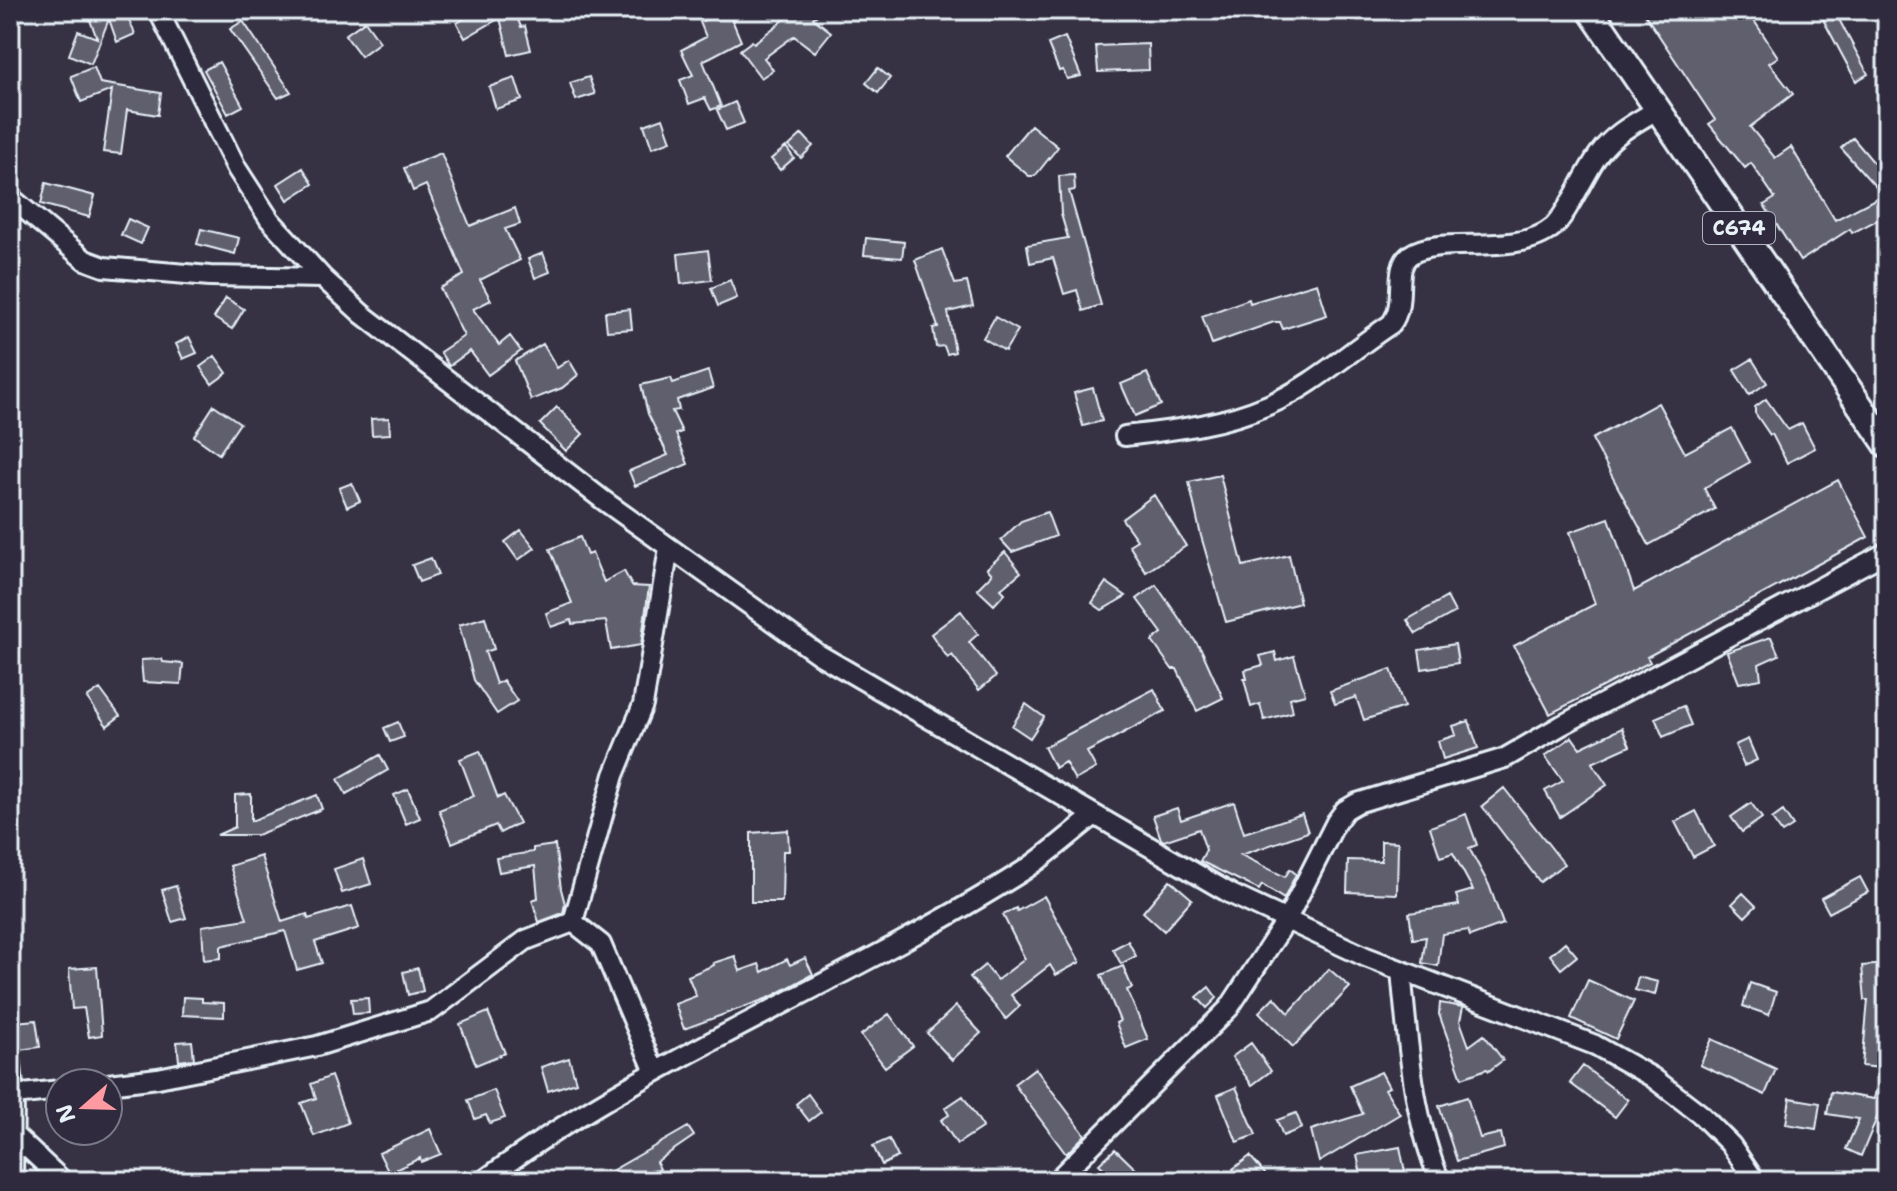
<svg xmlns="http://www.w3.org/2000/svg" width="1897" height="1191" font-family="'Shantell Sans',sans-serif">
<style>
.building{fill:#605e6e;stroke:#e8f1f8;stroke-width:2}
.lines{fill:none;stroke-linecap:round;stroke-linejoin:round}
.minor-casing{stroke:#e8f1f8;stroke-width:24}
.major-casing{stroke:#e8f1f8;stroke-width:30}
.minor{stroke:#2f2a3d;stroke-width:18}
.major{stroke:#2f2a3d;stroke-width:24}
.labels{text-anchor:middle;stroke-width:7;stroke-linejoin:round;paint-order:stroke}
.shield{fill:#2f2a3d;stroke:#b0b5c0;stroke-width:2}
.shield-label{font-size:20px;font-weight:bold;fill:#e8f1f8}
</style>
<rect width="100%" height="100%" fill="#363244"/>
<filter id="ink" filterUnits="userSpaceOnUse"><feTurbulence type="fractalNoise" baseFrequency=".0125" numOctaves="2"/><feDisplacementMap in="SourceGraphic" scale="16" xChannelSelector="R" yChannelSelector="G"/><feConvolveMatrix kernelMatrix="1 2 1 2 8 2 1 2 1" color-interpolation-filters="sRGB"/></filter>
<g filter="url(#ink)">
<path class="building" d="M86,10H125L135,34L117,42L109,19L91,64L69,55L78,31L97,38Z
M479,10H514L521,27L525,26L531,50L509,55L500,18L465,38L457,23Z
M704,10H728L741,41L703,61L721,106L711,110L705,98L689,104L680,80L693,75L681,50L706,37L700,22L707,19Z
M778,10H824L813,18L831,32L815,52L794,36L764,58L773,70L761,78L740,50L752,41L754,43L785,19Z
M1642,10H1747L1778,57L1769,63L1793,94L1750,127L1775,158L1791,147L1835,220L1883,195L1841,148L1853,138L1887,178V215L1852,233L1850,229L1800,261L1764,205L1775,198L1751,163L1745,168L1709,124L1715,120Z
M1818,10H1834L1868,74L1856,81Z
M243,21L291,92L278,98L230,29Z
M365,21L380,42L361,56L345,35Z
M1065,37L1081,76L1067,79L1063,70L1059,71L1048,44Z
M1148,44L1149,70L1098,72L1096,46Z
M219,62L243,106L228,114L204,70Z
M94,67L100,83L161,93L158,115L127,110L121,154L103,152L112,90L81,102L71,76Z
M878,68L890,78L878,93L866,83Z
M589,77L595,94L576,100L570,83Z
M515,78L522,100L496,109L489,87Z
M735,102L744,123L726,130L717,110Z
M663,118L671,141L652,148L644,125Z
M1031,125L1058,147L1035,176H1029L1005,156Z
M802,134L813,146L801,158L789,146Z
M786,147L794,158L780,170L771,159Z
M441,153L470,226L515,208L520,224L505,229L520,260L480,280L491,300L473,309L499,345L510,336L521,351L488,375L470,351L449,366L440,352L464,336L440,288L464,275L426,185L413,191L404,168Z
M303,168L313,184L288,200L278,184Z
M1074,175L1075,190L1069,191L1101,305L1083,311L1077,290L1064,294L1053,258L1030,263L1027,245L1068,238L1061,214L1059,176Z
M46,183L95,196L89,217L41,204Z
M128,219L148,228L141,244L121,235Z
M201,229L239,238L235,254L197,244Z
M866,238L904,242L902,258L864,255Z
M942,249L955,284L967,282L973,306L948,312L955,352L947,354L944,346L936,347L933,328L938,327L915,260Z
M708,250L712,280L681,284L678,254Z
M543,253L550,272L535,278L528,259Z
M730,280L737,298L718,306L711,288Z
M1317,283L1327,315L1283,329L1280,322H1274L1212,344L1202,316L1249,299L1250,303Z
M226,298L244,309L232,329L214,318Z
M630,309L632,329L607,331L605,312Z
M995,317L1018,330L1005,351L983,338Z
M189,337L197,353L183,359L176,344Z
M543,344L557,368L569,360L578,375L562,388L531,400L515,361Z
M215,356L227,373L212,384L200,367Z
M1752,359L1767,383L1749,395L1734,370Z
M708,371L713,388L677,400L679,410L672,411L682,432L676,434L688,464L635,486L629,471L668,455L648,414L641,385L671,378L673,383Z
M1147,373L1161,405L1135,416L1121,384Z
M1093,388L1102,421L1083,426L1074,393Z
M1766,399L1788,430L1802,423L1815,448L1787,463L1772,434L1770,435L1755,413V407Z
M1658,403L1685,453L1732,428L1750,462L1704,488L1715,509L1649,545L1592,439Z
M214,405L240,423L219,454L194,436Z
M557,407L583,434L566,451L540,424Z
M389,418L390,434L372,435L371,419Z
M1220,475L1243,566L1289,555L1300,603L1226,622L1201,536L1189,482Z
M1838,480L1868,537L1647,657L1650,662L1550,714L1514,646L1595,604L1570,532L1609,518L1634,591Z
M352,483L360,501L347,507L339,488Z
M1154,495L1186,546L1146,572L1129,545L1137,540L1122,519Z
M1047,512L1056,536L1012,552L1001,540L1021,521Z
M521,530L535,548L518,560L505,542Z
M580,537L587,555L592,553L604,582L624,571L632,586L649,587L641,645L611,650L606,621L572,624L571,620L551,627L546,613L572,603L550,549Z
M1005,552L1021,572L1001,589L1005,593L994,605L977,589L992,574L987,568Z
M431,558L438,575L419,582L412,565Z
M1106,582L1126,596L1102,610L1092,603Z
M1156,585L1202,651L1223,698L1197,711L1177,669H1172L1152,641L1162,633L1137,599Z
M1447,597L1455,612L1416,634L1407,620Z
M961,611L978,634L969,642L996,676L979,690L952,655L948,658L931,634Z
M485,617L494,649L485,652L496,684L503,680L517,701L497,714L474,680L459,625Z
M1771,637L1779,655L1759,664L1761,679L1739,683L1727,652Z
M1455,644L1458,663L1422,669L1419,650Z
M1275,652L1277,661L1294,656L1305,694L1290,698L1293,712L1264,720L1260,704L1251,707L1244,679H1247L1245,670L1263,665L1260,656Z
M162,659L163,662L183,664L181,684L143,682L141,660Z
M1391,669L1404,707L1364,720L1356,697L1335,704L1330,691Z
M100,689L120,716L107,726L87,698Z
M1154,689L1165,711L1087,752L1096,768L1075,780L1065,762L1055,768L1044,747Z
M1026,704L1044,717L1030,738L1012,726Z
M1683,706L1691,725L1663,737L1655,718Z
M1469,721L1478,748L1443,759L1438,741L1456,735L1453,726Z
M398,722L404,737L390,742L384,728Z
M1622,728L1630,746L1592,763L1607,785L1560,817L1545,791L1563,781L1545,756L1572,737L1580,748Z
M1748,739L1757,760L1744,766L1735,745Z
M480,751L498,798L504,795L519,823L500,833L496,825L452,843L439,810L474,796L460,759Z
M380,755L388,770L346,794L338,779Z
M1504,788L1564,864L1540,882L1482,806Z
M408,789L420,818L406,824L394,795Z
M251,794V821L317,795L322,809L257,835H217L235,827V795Z
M1234,802L1244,833L1302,814L1308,832L1241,855L1285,877L1290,869L1296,874L1284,899L1262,885L1259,890L1200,861L1206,850L1199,829L1164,841L1161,839L1153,816L1177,808L1181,820Z
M1751,803L1762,818L1742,832L1731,817Z
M1696,811L1714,846L1693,857L1675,822Z
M1783,811L1793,826L1782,833L1772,819Z
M1466,814L1477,845L1469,848L1489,885L1503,924L1470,936L1468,930L1442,934L1438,966L1422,963L1426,937L1413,939L1409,913L1459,905L1456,895L1473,890L1453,853L1440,857L1430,827Z
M788,830L789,851H783L782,902H751V833Z
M1381,841L1398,842L1397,894L1347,892L1348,860L1381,861Z
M555,845L561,889L565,904L563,913L539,922L532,900L538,898L535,866L499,872L496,858L533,852V848Z
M261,856L282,922L307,914L308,919L352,906L359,928L315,942L322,963L297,970L285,931L221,946V958L204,960L202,926L247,919L230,866Z
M363,859L371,884L342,893L334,869Z
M1860,877L1868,892L1829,913L1821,898Z
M1170,880L1192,899L1164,931L1143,912Z
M176,886L186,918L172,922L162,890Z
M1743,893L1756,906L1745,917L1732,904Z
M1044,896L1080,962L1056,975L1050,965L1011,995L1020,1006L1006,1019L970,977L985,965L997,980L1025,959L1003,915L1016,908L1017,911Z
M1128,941L1136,956L1121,964L1113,949Z
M1565,942L1577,956L1561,969L1550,955Z
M735,956L740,971L759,964L762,972L787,959L790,965L805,958L813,974L771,997L684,1029L675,1004L696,996L688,976L714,965L713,963Z
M1887,964L1885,1068H1887V1110L1881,1108L1861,1156L1846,1149L1859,1119L1827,1114L1831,1092L1874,1099L1881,1068L1862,1066L1868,1000H1865L1862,966Z
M1123,966L1132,988L1127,990L1148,1039L1126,1048L1116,1023L1120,1021L1101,975Z
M97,967L102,1035L89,1037L84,1008L72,1009L69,969Z
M418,968L423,991L408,995L403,972Z
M1329,969L1350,987L1293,1047L1259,1012L1274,997L1289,1013Z
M1638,977L1658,982L1655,995L1635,990Z
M1588,980L1634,1001L1616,1039L1571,1018Z
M1750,983L1776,992L1769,1015L1743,1006Z
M1209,987L1217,998L1207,1008L1197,997Z
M183,997L202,998V1002L224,1003V1017L182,1015Z
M368,998L369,1013L353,1014L351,999Z
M1440,1003L1463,1007L1460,1021L1469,1046L1484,1035L1503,1060L1489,1071L1487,1069L1462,1078L1439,1014Z
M956,1006L981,1033L952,1060L927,1033Z
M488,1012L505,1053L476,1065L460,1024Z
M889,1014L913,1046L885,1067L861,1035Z
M36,1020L40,1047L19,1050L15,1022Z
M1712,1039L1776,1069L1765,1095L1700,1065Z
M192,1041L194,1059L179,1061L177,1042Z
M1251,1043L1271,1071L1252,1085L1232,1057Z
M569,1058L576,1082L548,1091L541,1067Z
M1583,1066L1628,1100L1615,1117L1570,1083Z
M1035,1068L1085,1135L1066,1154L1014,1084Z
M1381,1072L1389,1087L1385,1089L1400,1114L1319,1162L1311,1130L1363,1114L1350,1086Z
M331,1076L348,1123L314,1136L301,1103L316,1098L311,1084Z
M1236,1087L1256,1135L1237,1142L1218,1095Z
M494,1090L505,1118L490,1123L486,1115L475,1119L468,1100Z
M808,1094L821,1112L809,1121L796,1104Z
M963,1096L983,1127L957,1144L941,1120L949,1115L945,1108Z
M1467,1097L1480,1138L1501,1133L1504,1148L1457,1161L1439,1106Z
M1790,1098L1820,1103L1816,1129L1786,1124Z
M1296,1113L1302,1128L1283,1136L1277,1120Z
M688,1127L694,1136L656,1162L660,1169L639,1181H594Z
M430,1129L441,1154L421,1162L420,1158L389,1173L379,1153Z
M889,1139L898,1157L882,1165L873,1146Z
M1400,1147L1405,1172L1362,1180L1357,1155Z
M1115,1149L1148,1181H1117L1099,1164Z
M1250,1156L1266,1175L1258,1181H1243L1233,1169Z"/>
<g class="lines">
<g class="minor-casing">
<path id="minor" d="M158,10L237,169L270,220L323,278L362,314L603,500L818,654L1231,894L1366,957L1595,1045L1652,1077L1699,1113L1731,1145L1755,1181
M10,197L85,260L104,267L210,276L323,278
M1125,436C1174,430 1222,425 1268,405C1313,386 1351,350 1391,324C1408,302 1392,269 1410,255C1439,234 1517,258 1553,227C1567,215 1586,171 1599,154C1614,133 1637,122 1658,109
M573,922L601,944L655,1072
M1401,971C1408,1040 1412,1115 1440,1181
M10,1057L14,1095L13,1181
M108,1084L158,1078L317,1046L431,1011L526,940L573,922L614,775L643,705L669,548
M14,1095L60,1090
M14,1135L63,1181
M483,1181C650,1057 848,982 1023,871C1048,855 1071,833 1095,815
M1056,1181L1229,1008L1286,921L1336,822L1345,810L1357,803L1505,758L1562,725L1887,552"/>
</g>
<g class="major-casing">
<path id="major" d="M1590,10L1887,445"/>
</g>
<use href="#minor" class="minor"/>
<use href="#major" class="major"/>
</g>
</g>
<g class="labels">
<rect class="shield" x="1703" y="212" width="72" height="32" rx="6"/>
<g class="shield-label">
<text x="1739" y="235">C674</text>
</g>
</g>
<rect width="1897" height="1191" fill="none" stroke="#2f2a3d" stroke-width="40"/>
<rect x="20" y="20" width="1857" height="1151" fill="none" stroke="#e8f1f8" stroke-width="3" filter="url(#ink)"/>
<g transform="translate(84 1107) rotate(250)"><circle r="38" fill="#2f2a3d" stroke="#797a88" stroke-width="2"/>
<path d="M0-6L14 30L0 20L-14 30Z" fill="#ff9aa2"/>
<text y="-12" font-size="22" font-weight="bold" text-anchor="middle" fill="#e8f1f8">N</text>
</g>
</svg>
